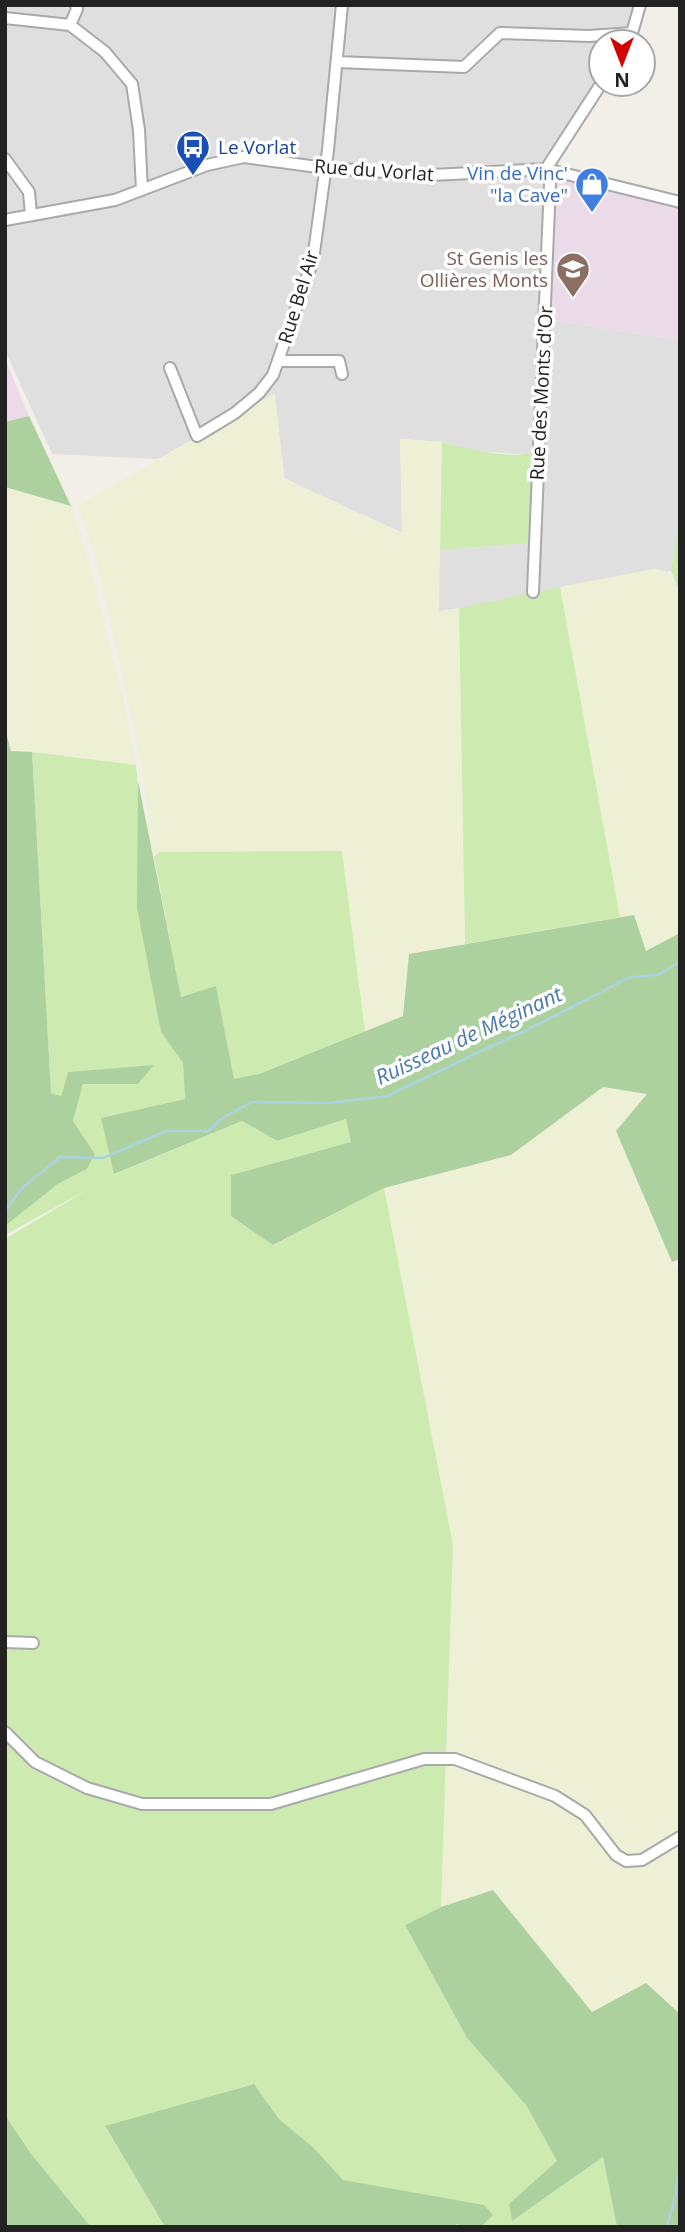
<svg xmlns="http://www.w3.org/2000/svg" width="685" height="2232" font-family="'Open Sans',sans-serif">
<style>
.residential{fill:#e0dfdf}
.industrial{fill:#ebdbe8}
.farmland{fill:#eef0d5}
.grass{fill:#cdebb0}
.forest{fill:#add19e}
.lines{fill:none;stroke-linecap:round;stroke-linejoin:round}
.stream{stroke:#aad3df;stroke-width:2.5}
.minor-casing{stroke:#a9a9a9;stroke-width:14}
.minor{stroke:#fff;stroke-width:10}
.labels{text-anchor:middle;stroke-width:7;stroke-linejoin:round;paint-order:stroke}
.transit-label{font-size:19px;fill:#164399;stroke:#fff;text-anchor:start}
.street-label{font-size:19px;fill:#222;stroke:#fff}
.shop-label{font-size:19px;fill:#366cbe;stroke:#fff;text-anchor:end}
.education-label{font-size:19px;fill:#785e54;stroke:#fff;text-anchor:end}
.water-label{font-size:21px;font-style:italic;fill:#4a7aab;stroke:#fff}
</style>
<rect width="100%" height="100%" fill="#f2efe9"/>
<path class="residential" d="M5,5H640L626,42H601V82L546,169L545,319L680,340V512L671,571L439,612V550L529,543L534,548L538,451L530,455L477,451L442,442L400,439L403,533L285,481L274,394L158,459L52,454L5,350Z"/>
<path class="industrial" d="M546,169L680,202V340L545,319Z
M5,359L29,416L6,422H5Z"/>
<path class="farmland" d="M275,394L284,478L402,533L400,439L442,442L439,611L459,608L465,944L409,954L403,1016L365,1032L342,851L159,852L154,857L149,839V818L140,758L96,558L78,505Z
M5,487L71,506L93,576L123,697L136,765L11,751L5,728Z
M653,569L665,571L675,582L680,593V933L646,951L634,915L620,917L560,587Z
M603,1087L648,1094L616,1131L654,1223L680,1277V2014L646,1983L593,2013L493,1890L441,1907L453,1545L384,1188L511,1155Z"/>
<path class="grass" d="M442,442C467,448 517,462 539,450L534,549L529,543L440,550Z
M680,512V593L671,571Z
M560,587L620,917L465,944L459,608Z
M32,752L136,765L161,1032L183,1063L185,1099L102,1118L115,1174L242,1121L277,1141L346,1119L352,1142L231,1175L274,1245L384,1188L453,1545L441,1907L405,1925L467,2038L526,2105L558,2162L509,2204L512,2221L603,2157L617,2227H481L493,2215L343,2180L314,2148L279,2119L253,2084L105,2127L165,2227H91L32,2155L5,2115V1239L87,1190L5,1235V1226L58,1184L87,1169L95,1154L73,1121L83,1084H138L153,1066L68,1072L61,1096L51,1093Z
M342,851L365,1032L259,1074L234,1080L216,986L181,998L154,857L159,852Z"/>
<path class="forest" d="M29,416L71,506L5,487V422Z
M5,728L11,751L32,752L51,1093L61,1096L68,1072L154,1065L138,1084H83L73,1121L95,1154L87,1169L58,1184L5,1226Z
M138,781L181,997L216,986L234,1079L259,1074L403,1016L409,954L634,915L646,951L680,933V1259L672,1262L616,1131L647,1094L603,1087L511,1155L384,1188L273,1245L231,1216V1175L351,1142L346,1119L277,1141L242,1121L114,1174L101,1118L185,1099L183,1063L161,1032L137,908Z
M493,1890L592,2012L646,1983L680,2014V2227H617L603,2157L512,2221L509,2204L557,2161L526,2105L467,2038L405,1925L441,1907Z
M254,2084L279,2119L314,2148L343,2180L484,2205L493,2215L481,2227H463L457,2224L456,2227H165L105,2126Z
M5,2115L32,2155L91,2227H5Z"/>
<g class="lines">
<path class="stream" d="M5,1211L22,1188L60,1157L103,1158L166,1131H208L224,1117L252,1102L329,1103L387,1096L539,1024L630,977L658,975L680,962
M667,2227L676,2194L680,2160"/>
<g class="minor-casing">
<path id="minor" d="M5,18L70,25L105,52L132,84L139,130L142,190
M70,25L77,9L76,5
M626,42L632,33L640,5
M337,62L464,67L500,33L589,36L632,33
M5,159L29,192L31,215
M5,220L115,200L207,165L244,157L325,168L432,175L546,169L680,202
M278,361H339L342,374
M170,368L197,436L235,413L259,393L273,375L313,260L328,150L342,5
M533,592L550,183L546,169L601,84
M5,1642L33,1643
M5,1732L35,1762L87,1788L142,1804H271L424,1759H455L555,1796L585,1815L616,1855L626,1861L642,1860L680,1837"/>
</g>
<use href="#minor" class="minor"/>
</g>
<defs>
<g id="bus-pin" transform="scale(1.75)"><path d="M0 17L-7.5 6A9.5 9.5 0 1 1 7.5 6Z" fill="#1a4fb4" stroke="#fff"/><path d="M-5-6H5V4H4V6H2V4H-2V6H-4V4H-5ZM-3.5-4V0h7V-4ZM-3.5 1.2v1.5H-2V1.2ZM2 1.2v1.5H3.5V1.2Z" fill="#fff"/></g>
<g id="shop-pin" transform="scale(1.75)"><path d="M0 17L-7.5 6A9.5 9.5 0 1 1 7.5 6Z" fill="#3f7fe0" stroke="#fff"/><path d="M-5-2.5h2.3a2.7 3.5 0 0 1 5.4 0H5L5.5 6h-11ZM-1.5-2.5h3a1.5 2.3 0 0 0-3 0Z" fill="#fff"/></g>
<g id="school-pin" transform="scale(1.75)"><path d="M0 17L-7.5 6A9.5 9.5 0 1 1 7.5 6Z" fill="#8d6e63" stroke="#fff"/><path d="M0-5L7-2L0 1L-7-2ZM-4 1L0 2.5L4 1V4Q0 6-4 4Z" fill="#fff"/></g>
</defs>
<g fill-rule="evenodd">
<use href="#bus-pin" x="193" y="147"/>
<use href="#shop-pin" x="592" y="184"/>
<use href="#school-pin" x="573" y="269"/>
</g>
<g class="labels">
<g class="transit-label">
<text x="218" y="154">Le Vorlat</text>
</g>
<g class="street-label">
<text transform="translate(374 170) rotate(4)" y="7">Rue du Vorlat</text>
<text transform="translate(298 297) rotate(-73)" y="7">Rue Bel Air</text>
<text transform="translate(541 393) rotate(-87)" y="7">Rue des Monts d'Or</text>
</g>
<g class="shop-label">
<text x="568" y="180">Vin de Vinc'<tspan x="568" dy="22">"la Cave"</tspan></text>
</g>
<g class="education-label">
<text x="548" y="265">St Genis les<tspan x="548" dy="22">Ollières Monts</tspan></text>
</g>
<g class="water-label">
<text transform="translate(469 1036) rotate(-25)" y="7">Ruisseau de Méginant</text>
</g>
</g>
<rect width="685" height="2232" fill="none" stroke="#222222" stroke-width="14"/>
<g transform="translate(622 63) rotate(180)"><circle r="33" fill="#ffffff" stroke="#a7a7a7" stroke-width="2"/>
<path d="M0-5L12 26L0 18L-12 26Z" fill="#d40000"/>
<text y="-10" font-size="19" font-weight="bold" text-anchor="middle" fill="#222222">N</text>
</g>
</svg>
